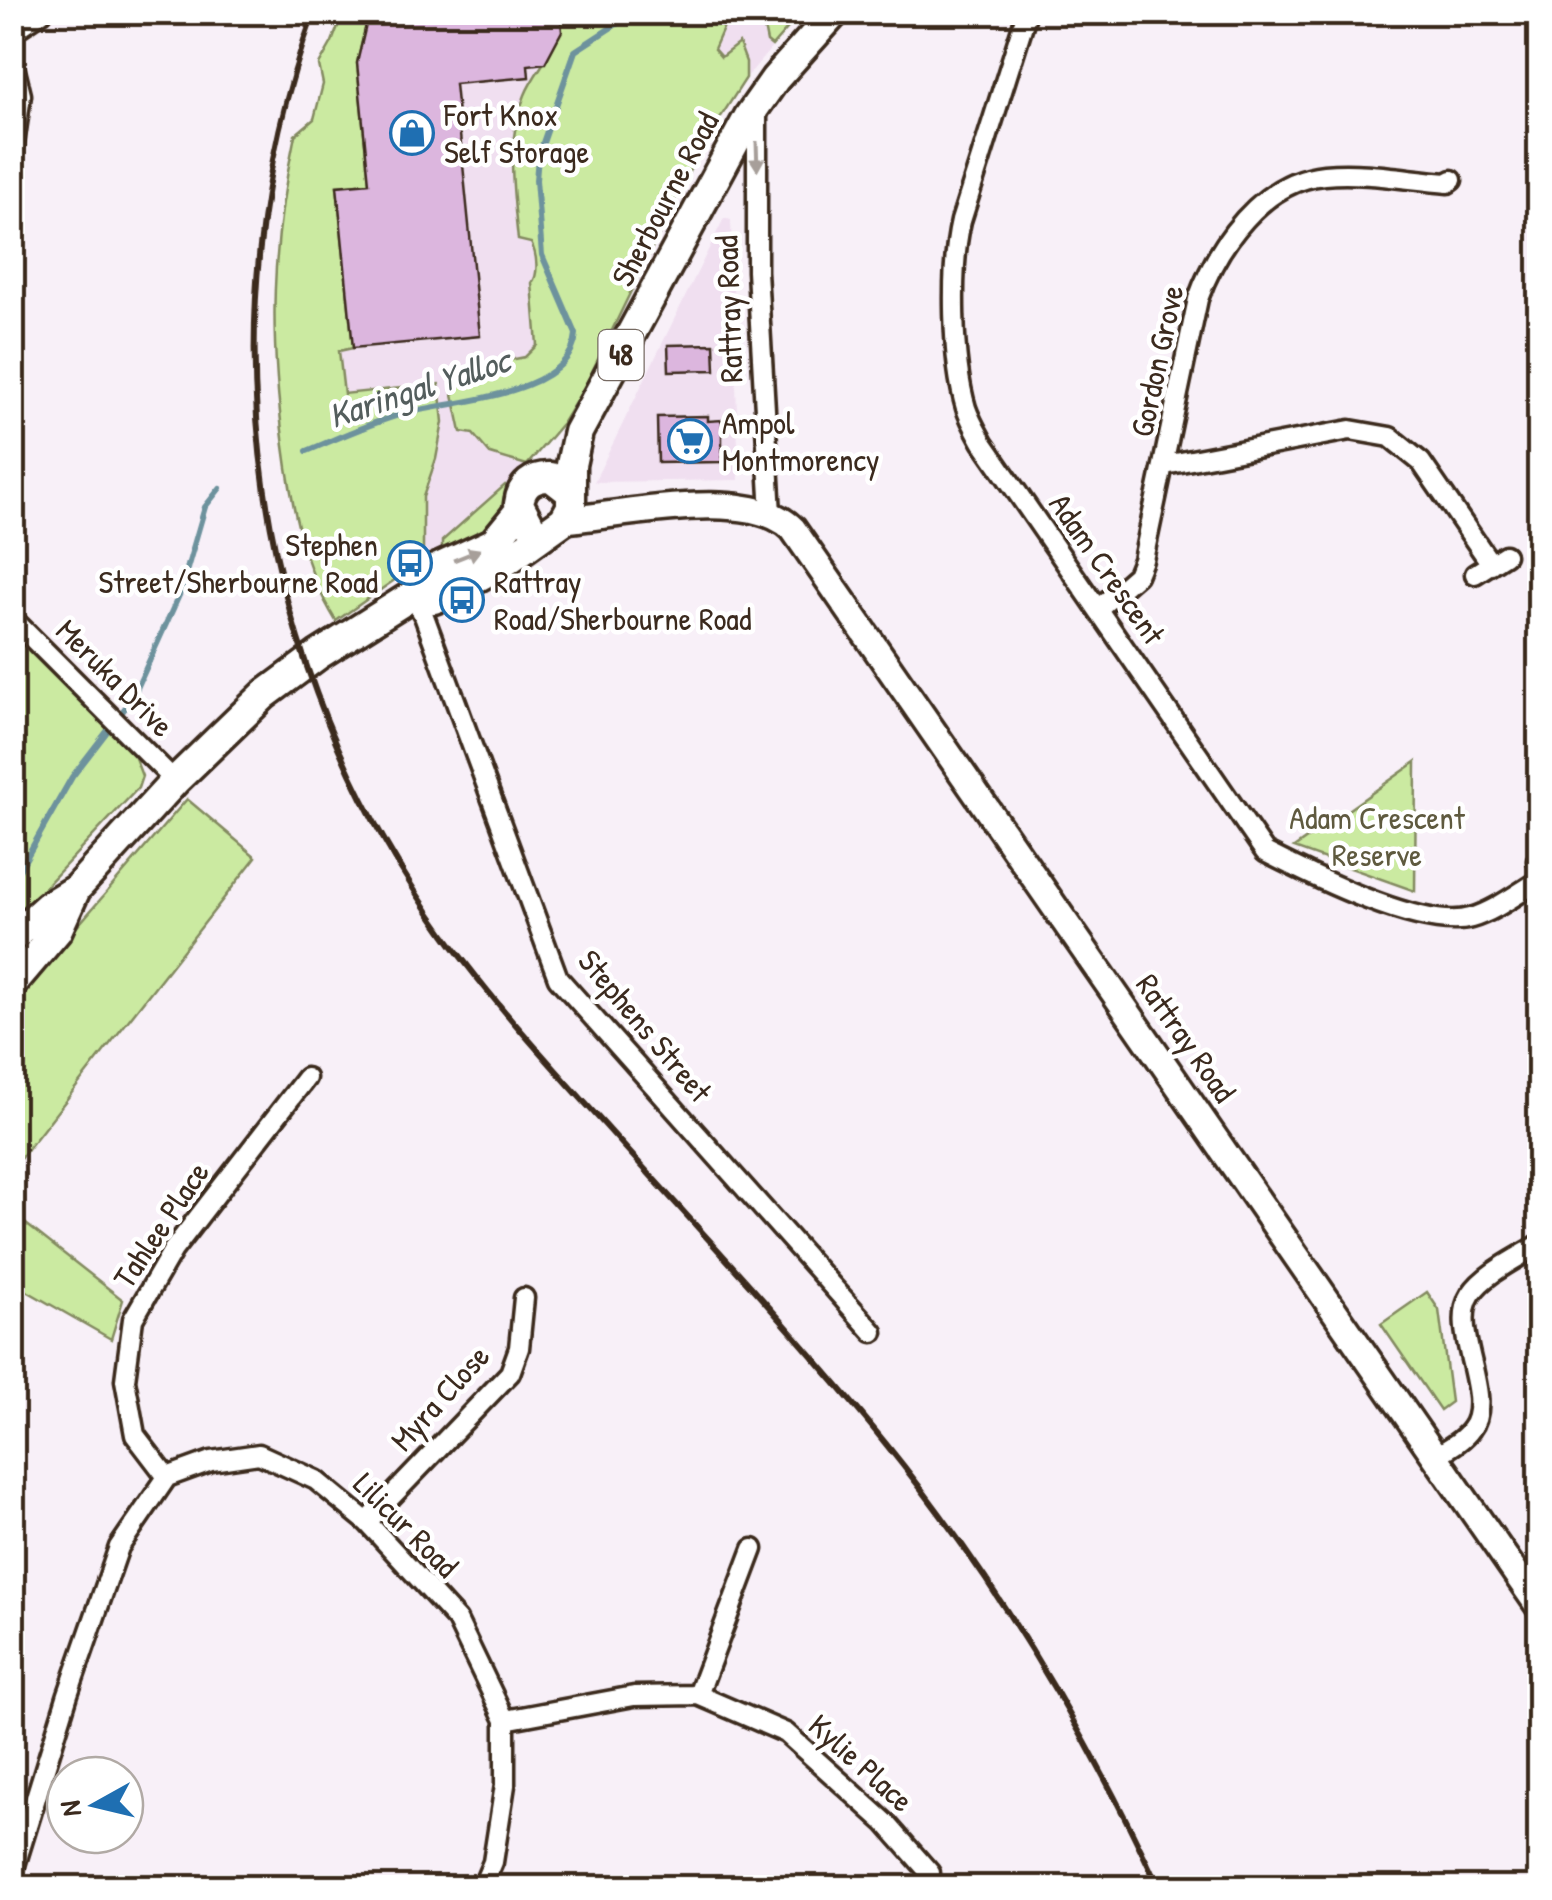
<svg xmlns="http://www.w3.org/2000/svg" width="1552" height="1900" font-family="'Patrick Hand',sans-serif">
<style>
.built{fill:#f0dff0}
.green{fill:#cbeaa1;stroke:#838a60;stroke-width:2.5}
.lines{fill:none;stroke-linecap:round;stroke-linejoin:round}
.stream{stroke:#6d929d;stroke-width:6}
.building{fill:#dcb6de;stroke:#3b2a1e;stroke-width:2.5}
.street-casing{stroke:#3b2a1e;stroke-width:25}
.secondary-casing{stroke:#3b2a1e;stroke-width:32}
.primary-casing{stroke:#3b2a1e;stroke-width:35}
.street{stroke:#fff;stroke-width:18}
.secondary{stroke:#fff;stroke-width:25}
.primary{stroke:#fff;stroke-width:28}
.rail{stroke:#3b2a1e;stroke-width:6}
.oneway{fill:#a79f9a}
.labels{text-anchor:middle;stroke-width:9;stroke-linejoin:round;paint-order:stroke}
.shield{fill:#fff;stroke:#766a62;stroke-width:2.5}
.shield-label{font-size:30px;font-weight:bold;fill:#3b2a1e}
.poi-label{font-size:32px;fill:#3b2a1e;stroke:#fff;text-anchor:start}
.street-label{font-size:32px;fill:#3b2a1e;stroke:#fff}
.park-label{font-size:32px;fill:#5f5a3f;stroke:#fff}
.water-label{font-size:35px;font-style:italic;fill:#545e5d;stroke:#fff}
</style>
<rect width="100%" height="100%" fill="#f8f0f8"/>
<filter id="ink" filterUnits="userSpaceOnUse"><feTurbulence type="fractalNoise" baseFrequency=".01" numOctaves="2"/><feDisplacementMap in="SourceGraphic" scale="20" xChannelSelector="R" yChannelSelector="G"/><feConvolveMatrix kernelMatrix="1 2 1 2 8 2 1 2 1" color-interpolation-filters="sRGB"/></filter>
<g filter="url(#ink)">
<path class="built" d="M369,13H801L735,91L700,149L584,388L562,424L511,483L505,504L467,544L430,555L407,568L358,394L344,395L339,350L352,349L337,186L368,183L357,63Z
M724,218L731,220L739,480L594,482Z"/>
<path class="green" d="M343,13H369L357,63L369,183L337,186L353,348L339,351L344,394L439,384L443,422L436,459L423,497V560L336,621C303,568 292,507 284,446C269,333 271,247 295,135L314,119L323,84L319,65L332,42Z
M560,13H731L732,22L725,24L714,49L721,57L739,43L746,62V78L700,149L584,388L562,424L527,465L490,454L473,434L461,432L453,395L474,367L525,357L537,345L532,283C539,274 537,254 531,243L518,240C513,190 505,142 525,95C537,65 564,47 560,13Z
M771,13H801L772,46L767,42L764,27Z
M505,485L508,489C494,532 486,538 442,551V541Z
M12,634L134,755L142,776L138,788L13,921Z
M1416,762L1415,891L1294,848Z
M187,799L256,857L13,1168L12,1002Z
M12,1213L123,1300L111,1339L13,1283Z
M1427,1292L1439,1310L1451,1402L1440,1410L1381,1324Z"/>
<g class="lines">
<path class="stream" d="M307,451C338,438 370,423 402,414C448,401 571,397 576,334L542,255L536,180L538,157L575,51L635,12
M12,883L72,777L132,699L180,593L205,507L220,488"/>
</g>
<path class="building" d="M369,12H560L562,31L545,63L528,65L529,77L455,84L480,336L353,348L337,186L369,183L357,63Z
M714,344L715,370L669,371L668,345Z
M708,416V421L722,420V462L658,463L657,417Z"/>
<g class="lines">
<g class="street-casing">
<path id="street" d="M1027,12L961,221C950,268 952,361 966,408C970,420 977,432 983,443L1265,852C1310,875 1423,932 1471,918C1495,911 1518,893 1540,880
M12,32L42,12
M12,58L21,95L12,159
M757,108V271L771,514
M1165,465L1350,430L1390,437L1421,462L1491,564
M1475,574L1505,555
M413,595L424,616L558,978L873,1332
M1099,608L1137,575L1143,560L1198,299C1217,246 1262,181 1324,175C1364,171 1408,180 1448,183L1452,180
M12,618L175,781
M1537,861L1540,865
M1434,1457C1447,1449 1463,1441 1471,1429C1496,1396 1448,1330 1471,1294C1485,1273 1518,1258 1540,1244
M167,1477L135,1435L125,1380L133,1319L173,1250L306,1078
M367,1522L510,1373L519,1348L524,1298
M698,1695L753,1549
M505,1720L634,1696L698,1695L786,1733L886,1823L930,1873
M12,1875L68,1694L119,1547L167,1477L211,1461L259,1454L316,1480L367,1522L457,1620L505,1720V1785L493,1862L482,1888"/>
</g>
<g class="secondary-casing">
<path id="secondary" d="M564,520C621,516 749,485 793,529L1540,1608"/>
</g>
<g class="primary-casing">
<path id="primary" d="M529,523L519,504C521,485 533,476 551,477L569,491
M413,595L434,599L447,594L505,562L564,520L571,507V465L578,432L749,116L775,79L835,12
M12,938L48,906L76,889L175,781L264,695L318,655L413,595L425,574L493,543L520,510
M12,984L57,931L76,889"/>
</g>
<use href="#street" class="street"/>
<use href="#secondary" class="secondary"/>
<use href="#primary" class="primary"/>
<path class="rail" d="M314,12C201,324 252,665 444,934C492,1001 550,1064 605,1125C700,1231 797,1334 886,1444C996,1580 1085,1729 1159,1888"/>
</g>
<defs><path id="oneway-solid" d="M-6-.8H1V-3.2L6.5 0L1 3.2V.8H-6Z" transform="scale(2.5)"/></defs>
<g class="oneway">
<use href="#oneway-solid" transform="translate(757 156) rotate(88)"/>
<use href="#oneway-solid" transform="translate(467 555) rotate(-22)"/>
</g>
</g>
<defs>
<g id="shop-ring" transform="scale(2.25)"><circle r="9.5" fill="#fff" stroke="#1f6fb2" stroke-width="1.5"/><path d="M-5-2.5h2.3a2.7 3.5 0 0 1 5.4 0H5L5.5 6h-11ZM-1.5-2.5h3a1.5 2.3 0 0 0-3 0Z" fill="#1f6fb2"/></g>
<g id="supermarket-ring" transform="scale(2.25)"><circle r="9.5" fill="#fff" stroke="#1f6fb2" stroke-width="1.5"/><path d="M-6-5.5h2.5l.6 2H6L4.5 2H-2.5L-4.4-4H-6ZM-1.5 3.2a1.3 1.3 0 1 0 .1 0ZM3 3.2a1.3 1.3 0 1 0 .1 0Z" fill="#1f6fb2"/></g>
<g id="bus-ring" transform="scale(2.25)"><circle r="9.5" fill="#fff" stroke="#1f6fb2" stroke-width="1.5"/><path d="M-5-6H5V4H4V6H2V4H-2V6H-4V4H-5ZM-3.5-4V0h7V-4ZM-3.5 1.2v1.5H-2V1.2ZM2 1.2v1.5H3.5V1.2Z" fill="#1f6fb2"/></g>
</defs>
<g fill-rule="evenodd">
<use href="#shop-ring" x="412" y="133"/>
<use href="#supermarket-ring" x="690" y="441"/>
<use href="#bus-ring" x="410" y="563"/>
<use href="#bus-ring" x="462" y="600"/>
</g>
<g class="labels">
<rect class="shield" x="598.5" y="330" width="45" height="50" rx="8"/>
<g class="shield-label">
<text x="621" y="365">48</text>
</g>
<g class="poi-label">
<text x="444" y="126">Fort Knox<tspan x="444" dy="37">Self Storage</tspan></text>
<text x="722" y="434">Ampol<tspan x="722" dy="37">Montmorency</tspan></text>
<text x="378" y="556" text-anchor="end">Stephen<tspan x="378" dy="37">Street/Sherbourne Road</tspan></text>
<text x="494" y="593">Rattray<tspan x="494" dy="37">Road/Sherbourne Road</tspan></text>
</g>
<g class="street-label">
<text transform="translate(665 199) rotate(-62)" y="11">Sherbourne Road</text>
<text transform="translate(729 309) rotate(-92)" y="11">Rattray Road</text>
<text transform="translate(1157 361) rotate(-78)" y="11">Gordon Grove</text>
<text transform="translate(1107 569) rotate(55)" y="11">Adam Crescent</text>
<text transform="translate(115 678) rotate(45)" y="11">Meruka Drive</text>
<text transform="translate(645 1026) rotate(50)" y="11">Stephens Street</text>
<text transform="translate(1186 1038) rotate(55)" y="11">Rattray Road</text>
<text transform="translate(161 1225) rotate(-56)" y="11">Tahlee Place</text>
<text transform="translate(440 1398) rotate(-48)" y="11">Myra Close</text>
<text transform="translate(406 1525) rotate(45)" y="11">Lilicur Road</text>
<text transform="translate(861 1763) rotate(42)" y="11">Kylie Place</text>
</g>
<g class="park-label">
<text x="1377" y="829">Adam Crescent<tspan x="1377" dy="37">Reserve</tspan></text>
</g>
<g class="water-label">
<text transform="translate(419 388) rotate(-18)" y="12">Karingal Yalloc</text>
</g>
</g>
<rect width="1552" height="1900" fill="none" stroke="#fff" stroke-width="50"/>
<rect x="25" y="25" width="1502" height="1850" fill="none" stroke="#3b2a1e" stroke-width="4" filter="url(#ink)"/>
<g transform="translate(95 1805) rotate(262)"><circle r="48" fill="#ffffff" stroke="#b1aaa5" stroke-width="2.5"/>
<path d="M0-8L18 38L0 25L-18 38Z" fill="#1f6fb2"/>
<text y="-15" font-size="28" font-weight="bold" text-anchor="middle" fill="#3b2a1e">N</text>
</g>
</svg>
